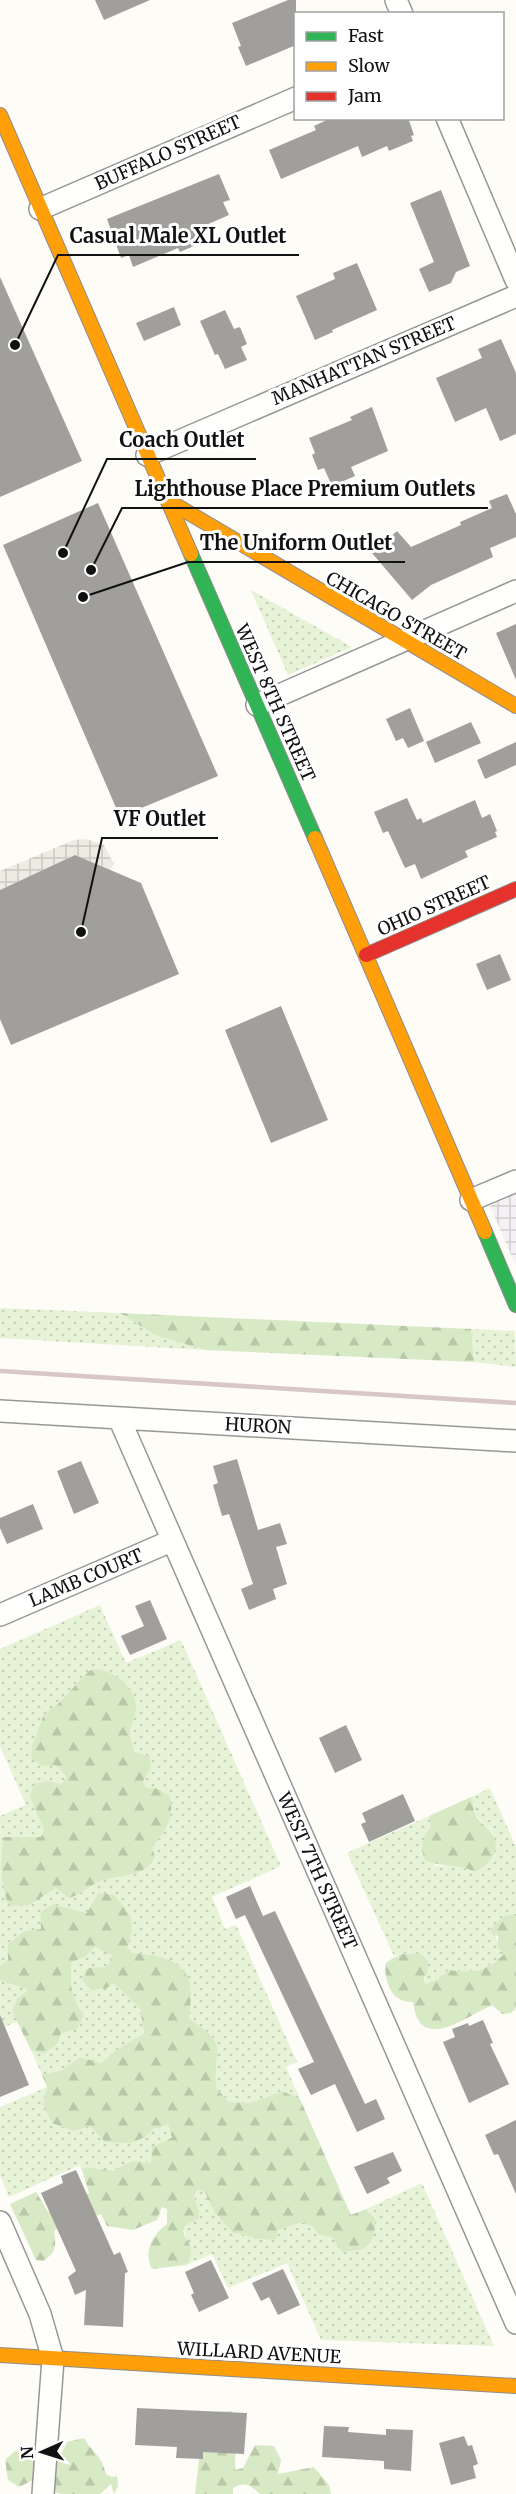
<svg xmlns="http://www.w3.org/2000/svg" width="516" height="2494" font-family="Merriweather,serif">
<style>
.industrial{fill:url(#industrial-grid)}
.grass{fill:url(#grass-dots)}
.forest{fill:url(#forest-firs)}
.plaza{fill:url(#plaza-grid)}
.building{fill:#a19f9c}
.lines{fill:none;stroke-linecap:round;stroke-linejoin:round}
.street-casing{stroke:#979795;stroke-width:24}
.fast-casing{stroke:#8e8d8b;stroke-width:16}
.slow-casing{stroke:#8e8d8b;stroke-width:16}
.jam-casing{stroke:#8e8d8b;stroke-width:16}
.street{stroke:#fffffe;stroke-width:21}
.fast{stroke:#30b455;stroke-width:14}
.slow{stroke:#ff9f0a;stroke-width:14}
.jam{stroke:#e5322d;stroke-width:14}
.rail{stroke:#d9c6c7;stroke-width:4.5}
.labels{text-anchor:middle;stroke-width:6;stroke-linejoin:round;paint-order:stroke}
.street-label{font-size:18px;fill:#111;stroke:#fff}
.leader{fill:none;stroke:#111;stroke-width:2}
.callout-dot{fill:#111;stroke:#fff;stroke-width:2}
.callout-label{font-size:20px;text-anchor:middle;font-weight:bold;fill:#111;stroke:#fff;stroke-width:6;stroke-linejoin:round;paint-order:stroke}
</style>
<defs>
<pattern id="industrial-grid" width="8" height="8" patternUnits="userSpaceOnUse" patternTransform="scale(1.5)"><rect width="8" height="8" fill="#f5f0f3"/><path d="M0 4h8M4 0v8" fill="none" stroke="#d1cdcf"/></pattern>
<pattern id="grass-dots" width="8" height="8" patternUnits="userSpaceOnUse" patternTransform="scale(1.5)"><rect width="8" height="8" fill="#e7f3d7"/><path d="M2 2h.1M6 6h.1" fill="none" stroke="#c5cfb8" stroke-width="1.8" stroke-linecap="round"/></pattern>
<pattern id="forest-firs" width="22" height="20" patternUnits="userSpaceOnUse" patternTransform="scale(1.5)"><rect width="22" height="20" fill="#d8eac5"/><path d="M5 1l3.5 6h-7zM16 11l3.5 6h-7z" fill="#b8c8a8"/></pattern>
<pattern id="plaza-grid" width="8" height="8" patternUnits="userSpaceOnUse" patternTransform="scale(1.5)"><rect width="8" height="8" fill="#edebe2"/><path d="M0 4h8M4 0v8" fill="none" stroke="#cac8c1"/></pattern>
</defs>
<rect width="100%" height="100%" fill="#fdfcf7"/>
<path class="industrial" d="M516,1194V1266L490,1206Z"/>
<path class="grass" d="M251,590L352,647L288,675Z
M0,1308L120,1313L156,1335L205,1350L0,1338Z
M471,1329L515,1331L516,1367L474,1362Z
M100,1605L126,1663L181,1640L281,1866L212,1897L225,1929L236,1925L297,2062L286,2067L300,2099L282,2091L251,2103L229,2102L215,2088C213,2045 231,2047 189,2018L190,1996L150,1954L132,1953L127,1948L98,1893L87,1913L51,1904L40,1912L41,1929L22,1931L8,1944V1960L0,1966V1816L26,1805L0,1746V1649Z
M490,1788L516,1847V1914L504,1916L491,1929C498,1937 497,1945 504,1954C487,1971 472,1973 449,1970L437,1980L424,1985L428,1961C417,1950 408,1952 394,1956L347,1853L429,1816L431,1827L426,1833L435,1866L456,1865L474,1872L493,1834L475,1814L471,1797Z
M95,1947L113,1956L106,1967L113,1983L140,2008L144,2033L115,2051L101,2063L80,2057L62,2070L42,2075L31,2050L44,2054L61,2033L74,2000L69,1983L72,1962L85,1957Z
M0,1980L28,1990L12,2011L18,2021L0,2029Z
M47,2087L43,2104L90,2126L105,2141L145,2137L153,2129L168,2125L172,2139L152,2163L132,2161L113,2171L85,2167L82,2170L80,2165L9,2197L0,2175V2107Z
M422,2183L494,2346L321,2340L287,2263L228,2288L212,2254L186,2265C196,2248 187,2246 184,2229L199,2211L194,2197L198,2190L205,2192L214,2212L233,2233L250,2235L266,2241L278,2230L302,2222L313,2227L319,2235L332,2236L342,2251L351,2250L375,2218L366,2209Z"/>
<path class="forest" d="M120,1313L471,1329L474,1362L205,1350L155,1335Z
M95,1669C115,1670 136,1688 136,1709C136,1717 130,1725 130,1733C130,1738 133,1746 134,1752L149,1756L151,1768L143,1781L146,1788H155L169,1795C176,1815 165,1833 152,1847L155,1857C145,1878 120,1874 101,1881C89,1885 81,1896 68,1898L56,1888L29,1905L10,1906C0,1891 0,1855 4,1837H41L44,1830L30,1796L34,1784L47,1781L62,1784L67,1777L55,1765L42,1766L31,1758L32,1747L44,1714L57,1705L89,1671Z
M471,1797C473,1803 473,1810 476,1816C480,1823 488,1827 492,1834C503,1850 488,1867 474,1872C457,1862 440,1869 424,1859C421,1846 422,1837 431,1827L429,1816Z
M98,1893L114,1895C131,1915 137,1921 127,1948L133,1953C153,1954 181,1958 189,1980C192,1991 190,2007 189,2018C231,2047 213,2045 216,2088L229,2102L251,2103L282,2091L300,2099L351,2215L366,2209L375,2218C376,2229 374,2244 362,2249C357,2251 347,2251 342,2252L332,2237L319,2235L313,2227L302,2222L278,2230L276,2239C262,2242 248,2235 233,2233L214,2212L205,2192L198,2190L194,2197L199,2211L198,2219C168,2231 195,2239 191,2256C190,2259 188,2262 186,2265L152,2269C143,2252 152,2235 167,2224V2209L162,2207L157,2220L133,2230L107,2226L101,2214L54,2230C56,2246 57,2252 43,2261L36,2260L10,2204L36,2192L48,2212L89,2193L82,2170L85,2167L113,2171L132,2161L151,2163L152,2147L172,2138L168,2125L153,2129L145,2137L131,2143L105,2142L90,2126L74,2131L52,2123L43,2104L47,2087L42,2075L62,2070L80,2057L101,2063L115,2051L144,2033L140,2008L113,1983L107,1988L91,1990L82,1980L88,1968L106,1967L113,1956L95,1947L85,1957L72,1962C69,1986 71,1996 84,2016L76,2029L61,2033L58,2043L44,2054L31,2050L12,2011L17,1999L28,1990L0,1980V1966L8,1960V1944L23,1931L41,1929L40,1912L52,1904L87,1913Z
M516,1914V2008L511,2013L502,2014L492,2005C463,2019 419,2053 413,2002C391,2003 385,1982 385,1964C397,1954 406,1952 421,1954L428,1961V1971L424,1978L425,1984L437,1980L449,1970C472,1973 487,1972 504,1954L498,1947V1936L491,1933L490,1929L504,1916Z
M232,2411L236,2419L235,2470L243,2468L255,2445L274,2446L281,2460L278,2474L314,2467L329,2485L331,2494H260C250,2485 246,2481 233,2488V2494H195L200,2452L213,2412Z
M84,2438C94,2455 101,2454 106,2474L112,2477L117,2476L118,2486L114,2494L111,2484L100,2494H61L54,2492V2478L35,2479L19,2487L8,2480L5,2460L15,2451L23,2452L36,2447L53,2459L61,2454L67,2442Z"/>
<path class="plaza" d="M86,839L104,845L114,864L110,870L75,855L0,890V871L74,840Z"/>
<path class="building" d="M95,0H150L104,20Z
M288,0H296V45L246,66L238,47L241,46L232,23Z
M331,118H408L414,135L411,136L413,141L389,151L387,146L362,157L358,146L281,179L269,150L316,130L314,126Z
M219,174L230,200L223,202L229,215L197,229L203,242L180,252L178,248L133,267L129,255L121,258L107,219Z
M441,190L470,266L456,272L451,283L429,292L419,269L434,262L410,203Z
M357,263L377,310L332,330L333,332L315,340L296,296L335,279L333,273Z
M0,277L82,461L0,497Z
M174,307L181,325L144,341L136,323Z
M225,310L234,329L240,327L247,344L241,347L247,360L225,369L218,354L215,355L200,321Z
M501,339L516,373V434L500,441L486,408L455,422L436,378L482,358L478,349Z
M372,407L388,451L351,467L355,476L332,486L324,468L318,470L312,455L315,453L309,438L352,420L350,417Z
M507,494L516,514V537L490,548L493,557L431,585L412,600L372,553L397,531L411,547L461,525L460,522L492,508L489,501Z
M98,503L218,776L120,817L3,545Z
M516,624V680L496,633Z
M410,708L424,741L408,748L403,738L396,741L386,719Z
M471,722L481,743L435,763L426,742Z
M516,742V765L485,779L477,760Z
M407,798L417,820L421,818L423,823L475,800L482,818L490,814L497,831L495,832L497,837L465,851L468,857L421,879L415,864L405,868L388,831L383,833L374,812Z
M75,855L141,883L179,974L11,1045L0,1019V890Z
M500,954L511,980L487,990L476,964Z
M281,1006L328,1120L271,1143L225,1030Z
M237,1459L258,1530L280,1523L287,1544L276,1547L287,1584L273,1589L276,1599L249,1610L241,1589L253,1584L251,1578L229,1514L222,1516L213,1485L218,1483L213,1466Z
M81,1461L99,1503L74,1514L57,1471Z
M33,1504L43,1529L7,1544L0,1528V1518Z
M150,1600L167,1639L130,1655L121,1636L144,1626L135,1606Z
M346,1725L362,1760L335,1773L319,1738Z
M403,1794L415,1821L369,1842L361,1824L366,1822L362,1813Z
M250,1886L263,1916L275,1911L365,2104L376,2099L385,2119L357,2132L335,2084L311,2095L298,2069L314,2062L245,1915L236,1919L226,1897Z
M0,2015L29,2085L0,2097Z
M483,2020L493,2043L490,2044L509,2084L469,2103L443,2042L455,2037L452,2029L468,2023L469,2026Z
M516,2120V2194L498,2154L494,2155L485,2135Z
M393,2152L402,2171L387,2178L390,2183L367,2194L354,2167Z
M76,2170L114,2255L120,2252L128,2272L125,2273L123,2327L84,2325L86,2290L75,2295L68,2277L76,2271L41,2193L63,2183L61,2176Z
M211,2260L229,2298L199,2312L191,2295L194,2293L185,2272Z
M283,2269L300,2305L278,2315L269,2297L261,2301L252,2283Z
M137,2408L247,2413L244,2454L203,2452V2459L176,2458L177,2447L135,2445Z
M324,2426L349,2427L348,2432L386,2435V2429L413,2430L411,2471L384,2469V2461L322,2457Z
M464,2436L468,2446L472,2445L478,2464L473,2466L476,2478L451,2485L439,2443Z"/>
<g class="lines">
<g class="street-casing">
<path id="street" d="M396,0L402,14
M447,118L516,280
M40,209L296,98
M147,455L516,296
M257,705L516,591
M471,1200L516,1181
M0,1411L516,1441
M119,1418L516,2323
M0,1615L171,1541
M0,2222L40,2314L53,2359L43,2494"/>
</g>
<g class="fast-casing">
<path id="fast" d="M191,554L315,838
M485,1232L516,1305"/>
</g>
<g class="slow-casing">
<path id="slow" d="M0,115L191,554
M167,500L516,706
M315,838L485,1232
M0,2355L516,2386"/>
</g>
<g class="jam-casing">
<path id="jam" d="M366,955L516,889"/>
</g>
<use href="#street" class="street"/>
<use href="#fast" class="fast"/>
<use href="#slow" class="slow"/>
<use href="#jam" class="jam"/>
<path class="rail" d="M0,1371L516,1403"/>
</g>
<g class="labels">
<g class="street-label">
<text transform="translate(168 153) rotate(-24)" y="6">BUFFALO STREET</text>
<text transform="translate(364 361) rotate(-23)" y="6">MANHATTAN STREET</text>
<text transform="translate(396 616) rotate(30)" y="6">CHICAGO STREET</text>
<text transform="translate(275 703) rotate(66)" y="6">WEST 8TH STREET</text>
<text transform="translate(434 906) rotate(-24)" y="6">OHIO STREET</text>
<text transform="translate(258 1426) rotate(3)" y="6">HURON</text>
<text transform="translate(86 1578) rotate(-23)" y="6">LAMB COURT</text>
<text transform="translate(317 1871) rotate(66)" y="6">WEST 7TH STREET</text>
<text transform="translate(259 2353) rotate(3)" y="6">WILLARD AVENUE</text>
</g>
</g>
<path class="leader" d="M15 345L58 255H299M63 553L107 459H256M91 570L122 508H488M83 597L188 562H405M81 932L102 838H218"/>
<g class="callout-dot">
<circle cx="15" cy="345" r="6"/>
<circle cx="63" cy="553" r="6"/>
<circle cx="91" cy="570" r="6"/>
<circle cx="83" cy="597" r="6"/>
<circle cx="81" cy="932" r="6"/>
</g>
<g class="callout-label">
<text x="178" y="243">Casual Male XL Outlet</text>
<text x="182" y="447">Coach Outlet</text>
<text x="305" y="496">Lighthouse Place Premium Outlets</text>
<text x="296" y="550">The Uniform Outlet</text>
<text x="160" y="826">VF Outlet</text>
</g>
<rect x="294" y="12" width="210" height="108" fill="#ffffff" stroke="#a0a0a0" stroke-width="1.5"/>
<rect x="306" y="32" width="30" height="9" fill="#30b455" stroke="#a0a0a0" stroke-width="1.5"/>
<text x="348" y="42" font-size="18" fill="#111111">Fast</text>
<rect x="306" y="62" width="30" height="9" fill="#ff9f0a" stroke="#a0a0a0" stroke-width="1.5"/>
<text x="348" y="72" font-size="18" fill="#111111">Slow</text>
<rect x="306" y="92" width="30" height="9" fill="#e5322d" stroke="#a0a0a0" stroke-width="1.5"/>
<text x="348" y="102" font-size="18" fill="#111111">Jam</text>
<g transform="translate(42 2452) rotate(267)" stroke="#ffffff" stroke-width="4.5" paint-order="stroke">
<path d="M0-4.5L10 22L0 15L-10 22Z" fill="#111111"/>
<text y="-9" font-size="16" font-weight="bold" text-anchor="middle" fill="#111111">N</text>
</g>
</svg>
